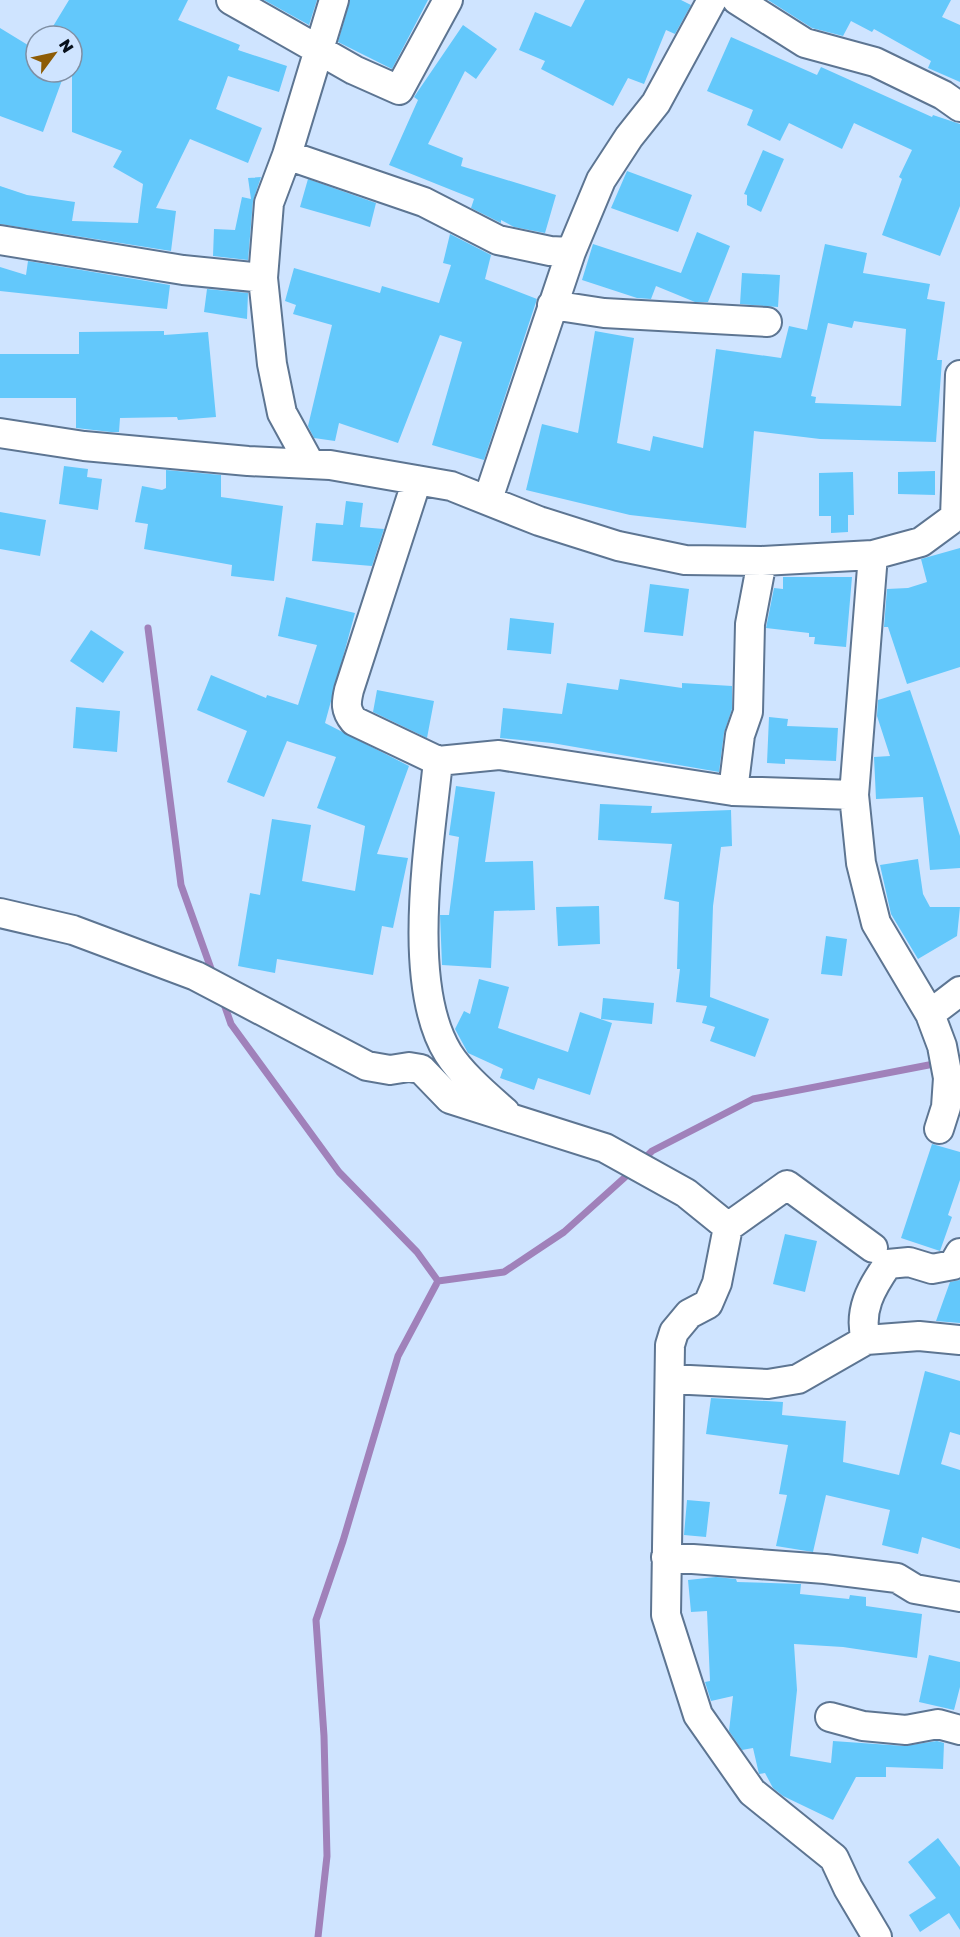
<svg xmlns="http://www.w3.org/2000/svg" width="960" height="1937" font-family="'Golos Text',sans-serif">
<style>
.lines{fill:none;stroke-linecap:round;stroke-linejoin:round}
.stream{stroke:#a081ba;stroke-width:7}
.building{fill:#63c8fb;fill-rule:evenodd}
.minor-casing{stroke:#5d7592;stroke-width:32}
.minor{stroke:#fff;stroke-width:28}
</style>
<rect width="100%" height="100%" fill="#cfe4ff"/>
<g class="lines">
<path class="stream" d="M148,628L181,885L214,977
M223,1001L231,1024L339,1172L417,1252L438,1281
M643,1160L652,1151L753,1099L939,1063
M438,1281L504,1272L564,1232L633,1170
M318,1937L327,1856L324,1736L316,1620L343,1541L398,1356L438,1281"/>
</g>
<path class="building" d="M69,0H188L178,20L240,45L238,50L287,66L279,92L228,76L216,109L262,128L248,163L190,139L156,208L176,211L171,251L0,224V186L27,195L75,202L72,221L138,223L143,184L113,167L122,151L72,132V36H64L52,28Z
M264,0H317L309,25Z
M350,0H428L392,69L338,42Z
M585,0H681L691,5L675,34L666,30L644,84L628,78L613,106L541,69L545,61L519,50L535,12L571,27Z
M768,0H951L942,17L960,25V82L928,68L931,61L874,29L872,32L851,21L843,36L812,28Z
M463,25L497,49L476,79L465,71L428,144L463,158L461,166L556,195L545,233L514,227L501,220V223L471,208L474,199L389,165L418,100L414,97Z
M0,28L36,50V72H65L43,132L0,116Z
M731,37L817,75L821,67L932,117L933,115L960,124V206L940,256L882,235L902,179L899,177L912,150L854,123L842,149L789,123L780,141L747,125L753,110L707,91Z
M763,150L784,159L761,212L747,205V195L744,194Z
M627,171L692,195L678,232L611,208Z
M261,177L253,201L248,260L213,256L214,229L235,230L242,197L251,199L248,178Z
M308,179L376,203L370,227L300,207Z
M697,232L730,246L708,302H695L656,286L651,299L637,298L582,280L593,244L681,273Z
M450,234L491,255L485,279L537,299L484,460L432,445L462,342L440,335L398,443L339,423L335,441L314,438L308,426L332,325L293,314L296,305L285,301L294,268L380,293L382,286L439,303L451,265L443,263Z
M825,244L867,253L863,273L930,284L927,299L945,302L937,360H942L936,442L820,439L754,431L746,528L630,515L526,490L542,424L578,433L595,331L634,338L617,443L650,451L653,436L703,448L716,349L781,358L789,326L807,330ZM854,321L906,329L901,406L815,403L816,397L811,396L828,323L852,328Z
M28,261L170,285L167,309L0,291V267L26,275Z
M742,273L780,275L778,307L740,304Z
M207,289L248,293L247,319L204,312Z
M164,331V335L208,332L216,417L178,420L177,417L120,418L119,432H111L76,428V398H0V354H79V332Z
M64,466L88,469L87,477L102,479L98,510L59,504Z
M166,470L221,475V497L283,506L274,581L231,576L232,565L144,549L148,524L135,522L142,486L162,490L166,488Z
M935,471V495L898,494V472Z
M853,472L854,515H848V532L831,533V516H819V473Z
M346,501L363,503L360,527L384,529L372,566L312,561L316,523L343,525Z
M0,512L46,520L40,556L0,549Z
M960,548V667L907,684L888,627H884L887,589L908,588L927,582L921,559Z
M783,577H852L846,647L814,644L815,637H809V633L766,628L774,588L783,589Z
M650,584L689,589L683,636L644,632Z
M286,597L355,613L325,723L409,766L377,854L408,858L393,928L382,926L373,975L277,959L275,973L238,966L250,893L260,895L272,819L311,825L302,881L355,891L365,826L317,808L336,757L287,741L264,797L227,782L247,731L197,710L211,675L266,698L267,695L298,705L317,645L278,636Z
M510,618L554,623L551,654L507,650Z
M91,630L124,652L103,683L70,661Z
M620,679L682,688V683L732,686V709L724,733L719,772L552,743L500,738L503,708L562,714L567,683L618,690Z
M377,690L434,701L427,738L373,712Z
M910,690L960,836V868L930,870L923,797L876,799L874,757L890,756L877,716L878,700Z
M76,707L120,711L117,752L73,748Z
M769,717L788,719L787,726L838,728L836,761L785,759V764L767,763Z
M456,786L495,792L485,862L533,861L535,910L494,911L491,968L442,965L440,915H449L459,837L449,835Z
M600,804L652,806L651,813L731,810L732,846L721,847L713,906L710,997L769,1019L755,1057L710,1041L715,1027L702,1023L707,1006L676,1002L680,969H677L679,902L664,899L672,844L598,840Z
M918,859L923,894L930,907H960L957,936L918,959L891,914L880,865Z
M599,906L600,944L558,946L556,907Z
M826,936L847,939L842,976L821,974Z
M479,979L509,987L498,1028L568,1052L580,1012L612,1023L590,1095L538,1078L534,1090L500,1078L503,1069L468,1053L455,1029L464,1011L470,1014Z
M603,998L654,1003L652,1024L601,1019Z
M932,1144L960,1152V1180L948,1215L952,1217L940,1251L901,1238Z
M785,1234L817,1241L805,1292L773,1284Z
M960,1280V1323L936,1321L950,1282Z
M925,1371L960,1381V1435L950,1432L941,1464L960,1470V1549L922,1537L918,1554L882,1545L890,1510L826,1495L813,1552L776,1546L787,1495L779,1494L788,1445L706,1434L711,1398L783,1402L782,1415L846,1421L843,1462L899,1475Z
M687,1500L710,1502L706,1537L684,1535Z
M716,1577L736,1579L737,1582L801,1584L800,1594L849,1599L850,1595L866,1597V1606L922,1614L917,1658L843,1647L794,1644L797,1690L790,1756L831,1763L833,1741L904,1746L937,1741L944,1743L943,1769L886,1767V1777H856L833,1820L783,1796L773,1788L765,1773L759,1774L753,1748L742,1750L729,1731L733,1696L711,1701L705,1682L710,1681L707,1611L691,1612L688,1580Z
M929,1655L960,1662V1687L954,1710L919,1702Z
M938,1838L960,1867V1930L949,1913L920,1932L909,1915L936,1898L908,1862Z"/>
<g class="lines">
<g class="minor-casing">
<path id="minor" d="M231,0L354,70L399,90L448,0
M737,0L805,43L875,62L943,95L960,107
M287,155L424,202L498,240L550,251L571,252
M0,240L183,270L263,278
M552,305L604,313L767,322
M0,433L84,446L248,461L330,465L451,486L539,521L618,546L685,560L762,561L873,555L921,542L955,517
M310,464L282,413L272,364L263,278L269,203L287,155L334,0
M417,480L349,690C346,703 345,710 354,721L438,761L499,755L733,791L854,795
M488,499L571,252L601,180L629,137L656,103L712,0
M955,517L960,375
M873,555L854,795L861,863L876,923L930,1014L942,1046L948,1078L946,1107L939,1129
M438,761C430,841 405,983 448,1053C462,1075 486,1095 505,1112
M733,791L740,735L748,712L750,624L762,561
M0,913L73,930L196,976L367,1066L390,1070L409,1067L421,1069L450,1099L605,1148L686,1193L728,1227L787,1185L873,1248
M930,1014L960,991
M728,1227L717,1283L708,1304L689,1314L674,1332L670,1345L666,1615L698,1715L752,1792L834,1858L848,1888L877,1937
M866,1340C858,1311 871,1288 888,1264L909,1262L932,1269L953,1265L960,1253
M670,1379L768,1384L798,1379L866,1340L919,1336L960,1340
M666,1557L825,1569L897,1578L915,1589L960,1597
M830,1717L863,1726L906,1730L938,1724L960,1730"/>
</g>
<use href="#minor" class="minor"/>
</g>
<g transform="translate(54 54) rotate(57)"><circle r="28" fill="#cfe4ff" stroke="#7f8fa4" stroke-width="1.5"/>
<path d="M0-4.5L10 22L0 15L-10 22Z" fill="#8d5c06"/>
<text y="-9" font-size="16" font-weight="bold" text-anchor="middle" fill="#07101b">N</text>
</g>
</svg>
